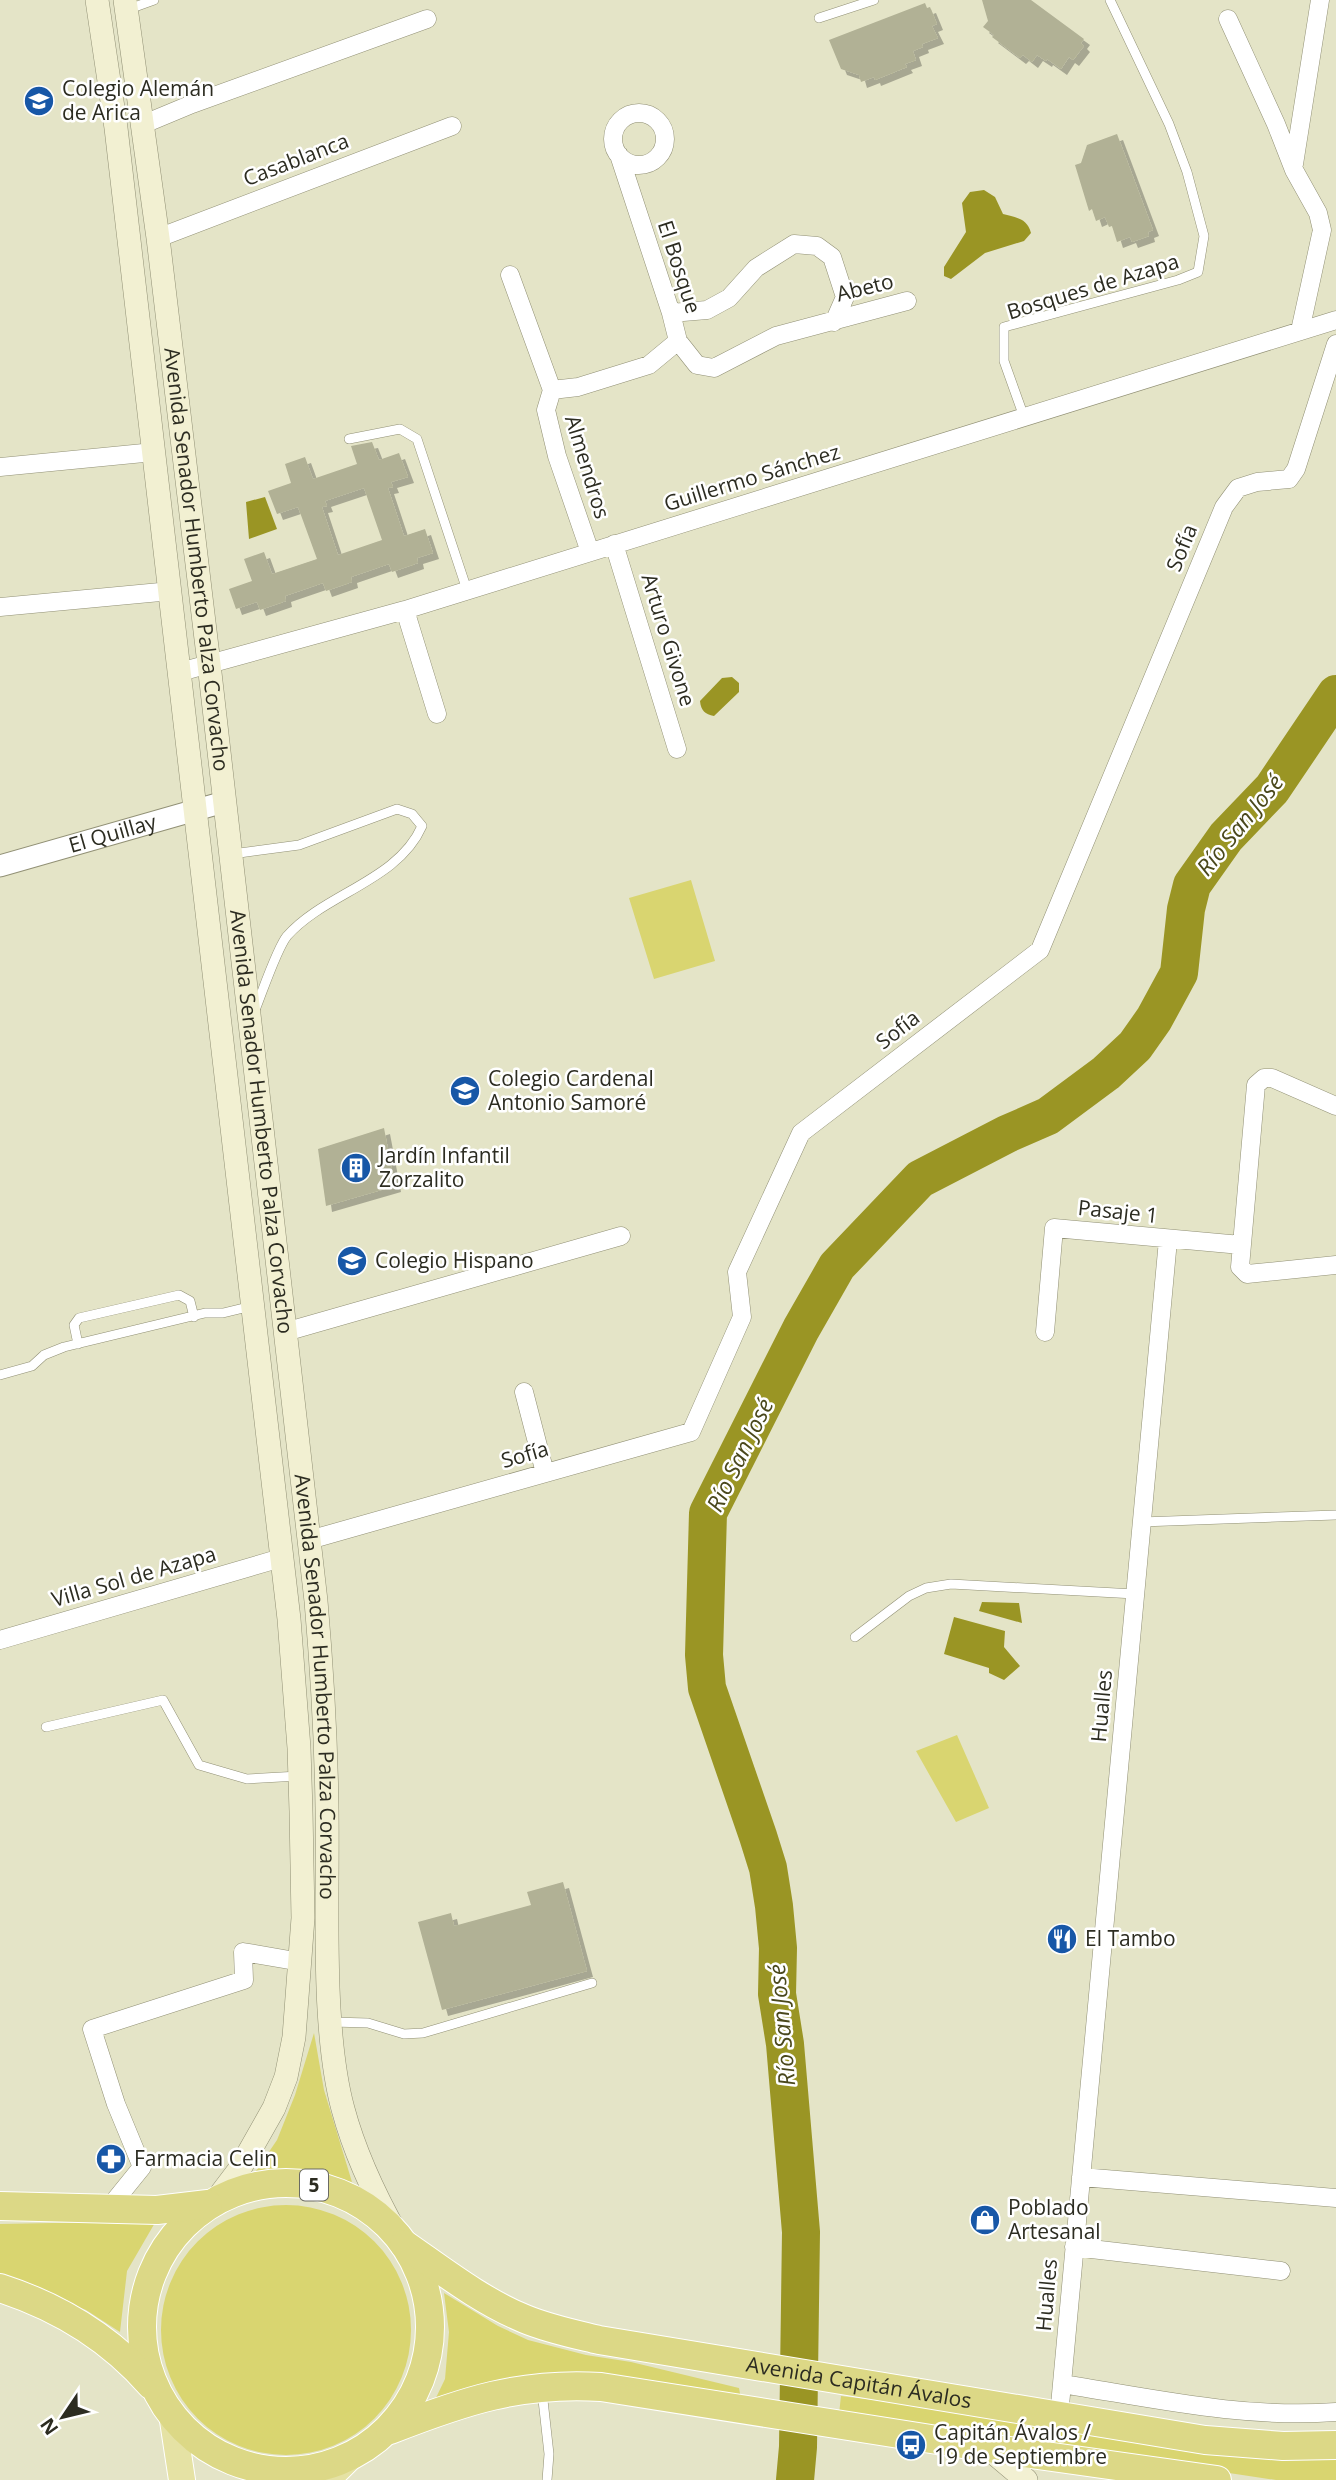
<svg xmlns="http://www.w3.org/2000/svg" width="1336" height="2480" font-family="'Open Sans',sans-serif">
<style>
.green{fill:#d9d570}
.water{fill:#9a9524}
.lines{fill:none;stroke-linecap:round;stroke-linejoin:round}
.river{stroke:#9a9524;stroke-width:38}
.building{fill:#b1b195;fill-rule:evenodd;filter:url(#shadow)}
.service-casing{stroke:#919075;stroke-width:10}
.minor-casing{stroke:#919075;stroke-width:19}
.tertiary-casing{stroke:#919075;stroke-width:23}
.secondary-casing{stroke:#919075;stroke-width:24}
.primary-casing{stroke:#fff;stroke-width:28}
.trunk-casing{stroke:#fff;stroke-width:30}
.service{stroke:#fff;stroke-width:9}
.minor{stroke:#fff;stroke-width:18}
.tertiary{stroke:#fff;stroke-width:21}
.secondary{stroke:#f2f0d2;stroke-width:23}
.primary{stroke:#e5e2a4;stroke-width:26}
.trunk{stroke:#dcd886;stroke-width:28}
.labels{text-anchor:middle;stroke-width:5;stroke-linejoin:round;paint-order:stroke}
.shield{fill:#fff;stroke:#6b6b64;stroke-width:2}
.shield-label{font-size:19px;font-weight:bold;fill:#2c2c21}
.poi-label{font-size:21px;fill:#2c2c21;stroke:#fff;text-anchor:start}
.street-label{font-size:21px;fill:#2c2c21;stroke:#fff}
.water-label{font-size:23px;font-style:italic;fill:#4a481c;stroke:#fff}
</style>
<defs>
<filter id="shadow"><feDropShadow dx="6" dy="6" stdDeviation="0" flood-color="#0004"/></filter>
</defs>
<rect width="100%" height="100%" fill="#e4e4c7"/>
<path class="green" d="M691,880L715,961L654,979L629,898Z
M957,1735L989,1808L956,1822L916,1751Z
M314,2033L324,2090L352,2182C319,2174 289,2165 256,2171L277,2140L295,2095Z
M161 2330a125 125 0 1 1 250 0a125 125 0 1 1-250 0Z
M156,2221L127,2271L120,2332L86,2310L0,2276V2224Z
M444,2293L498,2326L528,2340L586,2355L631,2362L739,2388L741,2399L591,2377L432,2406L445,2379L449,2332Z
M841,2396L1336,2455V2480H1276L839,2414Z"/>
<path class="water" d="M984,190L995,197L1003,214C1017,218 1027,218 1031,233L1024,241L985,253L951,279L944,276V267L966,232L962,203L970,192Z
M265,497L277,529L249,539L246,502Z
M732,677L739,683V692L714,716C705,714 701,711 700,701L722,678Z
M982,1602L1019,1603L1022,1623L979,1611Z
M954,1617L1005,1631L1004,1647L1020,1666L1004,1680L989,1673V1668L944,1654Z"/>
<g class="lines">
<path class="river" d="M795,2480L798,2447L801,2232L785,2044L777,1994L778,1948L774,1906L768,1868L758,1836L707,1688L704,1655L708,1513L801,1329L837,1266L920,1179L1007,1134L1048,1116L1106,1073L1135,1046L1154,1019L1179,973L1186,909L1192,885L1226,837L1272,789L1336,694"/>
</g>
<path class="building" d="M982,0H1031L1084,39L1081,43L1084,46L1073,60L1069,57L1061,69L1047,59L1046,61L1037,55L1032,62L1023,55L1020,58L992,37L994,35L983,27L988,21Z
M925,3L927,8L930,7L937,24L932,26L938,38L922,44L923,47L913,51L916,60L905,64L907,67L875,80L874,77L861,82L859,75L841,69L829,40Z
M1117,134L1153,230L1148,232L1149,236L1132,242L1130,237L1117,242L1112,226L1109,227L1105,217L1096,221L1092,209L1089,211L1075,165L1081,163L1087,145Z
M372,442L379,460L399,453L408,477L391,482L393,487L388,488L404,536L425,529L433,553L417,558L418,563L392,572L389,564L351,577L352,582L326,591L323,583L285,596L286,601L260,610L257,602L236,609L229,589L252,581L244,559L264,552L272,574L317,559L298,507L277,514L268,491L291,483L285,464L305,457L313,479L357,464L351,446ZM364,488L382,540L338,555L322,507L327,506L325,501Z
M384,1128L395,1186L326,1206L318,1149Z
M563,1882L587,1971L442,2010L418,1922L451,1913L454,1926L531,1905L527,1892Z"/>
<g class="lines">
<g class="service-casing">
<path id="service" d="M129,9L154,0
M819,18L874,0
M1024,417L1004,361V327L1178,280L1198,272L1204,236L1187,172L1169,124L1110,0
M349,439L400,429L417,439L467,590
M232,854L299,845L397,809L412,814L422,826C398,881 325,893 287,936C277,948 262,993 255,1010
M78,1344L74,1325L79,1318L179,1295L190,1301L194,1317
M0,1375L32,1366L44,1355L64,1347L205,1313H223L252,1306
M1141,1522L1336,1515
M855,1637L909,1596L926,1588L951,1584L1135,1594
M46,1727L163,1700L199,1765L247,1779L299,1776
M332,2022L368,2023L404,2034L423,2033L592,1983
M542,2391L549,2454L547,2480"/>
</g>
<g class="minor-casing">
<path id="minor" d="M1228,19L1276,124L1294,170L1318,213L1322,230L1300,331
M613 139a26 26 0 1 1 52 0a26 26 0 1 1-52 0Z
M144,124L192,104L427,19
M1294,164L1320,0
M158,238L452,126
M510,275L552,390L546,410L557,456L590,552
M671,313L707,310L729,298L756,268L794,244L817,246L832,257L845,297L834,322
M678,341L697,365L714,368L776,336L907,301
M552,390L578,387L649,365L678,341L671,313L619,155
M0,467L154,452
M614,544L677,749
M0,607L171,591
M405,610L437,714
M180,672L405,610L1336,320
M1336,1106L1272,1078H1264L1256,1085L1240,1267L1247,1274L1336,1265
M285,1332L621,1236
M1045,1332L1054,1228L1241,1245
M524,1392L545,1473
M309,1540L691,1432L742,1317L737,1272L801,1133L1040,950L1224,507L1238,488L1257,482L1289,479L1296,469L1336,344
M0,1640L281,1558
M1081,2177L1336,2198
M108,2209L142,2167L116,2104L92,2029L244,1980L243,1952L301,1962
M1074,2247L1281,2271
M1062,2384C1152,2398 1243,2419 1336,2412
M1059,2416L1168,1240"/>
</g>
<g class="tertiary-casing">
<g id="tertiary">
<path id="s1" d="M0,866L224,802"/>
</g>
</g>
<g class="secondary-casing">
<g id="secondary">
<path d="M97,0L116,128L289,1619L299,1748L301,1811L303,1918L294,2037L286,2077L274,2108L239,2170L217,2199"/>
<path id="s2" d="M125,0L158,238L209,664L316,1601C322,1670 326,1739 327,1808C328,1875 325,1942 329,2009C331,2043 334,2076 343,2109C355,2154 374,2194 397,2235"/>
<path d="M988,2448L1026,2480"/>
</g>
</g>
<g class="primary-casing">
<path id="primary" d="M172,2414L182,2480
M327,2480L350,2457"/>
</g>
<g class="trunk-casing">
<g id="trunk">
<circle cx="286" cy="2327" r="144"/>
<path d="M0,2206L157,2210L208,2204"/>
<path id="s3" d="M404,2244C443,2271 481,2301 525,2319C549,2329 574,2334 599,2340L1205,2440L1283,2446L1336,2445"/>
<path d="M0,2288C59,2307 110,2338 151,2385"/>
<path d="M390,2430C464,2401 520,2382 601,2387L988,2448L1217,2480"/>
</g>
</g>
<use href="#service" class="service"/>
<use href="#minor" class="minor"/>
<use href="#tertiary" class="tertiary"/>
<use href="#secondary" class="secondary"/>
<use href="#primary" class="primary"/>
<use href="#trunk" class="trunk"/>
</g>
<defs>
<g id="school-disc" transform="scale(1.575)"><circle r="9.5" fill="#1757a7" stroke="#fff"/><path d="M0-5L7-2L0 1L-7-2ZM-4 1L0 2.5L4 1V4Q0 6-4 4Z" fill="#fff"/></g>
<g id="building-disc" transform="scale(1.575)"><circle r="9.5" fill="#1757a7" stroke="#fff"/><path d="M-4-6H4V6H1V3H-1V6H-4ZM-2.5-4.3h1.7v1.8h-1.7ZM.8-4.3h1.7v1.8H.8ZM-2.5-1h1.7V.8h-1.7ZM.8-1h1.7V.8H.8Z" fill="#fff"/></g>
<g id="restaurant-disc" transform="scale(1.575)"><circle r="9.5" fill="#1757a7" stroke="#fff"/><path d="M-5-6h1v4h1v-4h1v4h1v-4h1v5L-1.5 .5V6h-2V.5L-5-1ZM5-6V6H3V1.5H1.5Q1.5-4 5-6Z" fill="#fff"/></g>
<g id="pharmacy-disc" transform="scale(1.575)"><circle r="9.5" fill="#1757a7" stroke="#fff"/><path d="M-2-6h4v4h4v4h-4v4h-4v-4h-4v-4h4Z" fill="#fff"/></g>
<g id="shop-disc" transform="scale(1.575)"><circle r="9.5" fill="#1757a7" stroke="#fff"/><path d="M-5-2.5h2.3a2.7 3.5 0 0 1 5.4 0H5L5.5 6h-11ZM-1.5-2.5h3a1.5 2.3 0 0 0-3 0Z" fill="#fff"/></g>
<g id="bus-disc" transform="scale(1.575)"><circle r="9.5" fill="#1757a7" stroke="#fff"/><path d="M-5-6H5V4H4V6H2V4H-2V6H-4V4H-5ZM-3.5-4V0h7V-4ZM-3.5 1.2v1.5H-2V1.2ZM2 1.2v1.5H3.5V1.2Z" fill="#fff"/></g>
</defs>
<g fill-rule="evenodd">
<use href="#school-disc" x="39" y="101"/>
<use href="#school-disc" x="465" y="1091"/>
<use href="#building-disc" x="356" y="1168"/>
<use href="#school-disc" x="352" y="1261"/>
<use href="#restaurant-disc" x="1062" y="1939"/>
<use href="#pharmacy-disc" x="111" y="2159"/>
<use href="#shop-disc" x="985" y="2220"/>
<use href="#bus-disc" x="911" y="2445"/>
</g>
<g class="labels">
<rect class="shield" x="300" y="2169.5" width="28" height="31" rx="5"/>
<g class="shield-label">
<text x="314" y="2192">5</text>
</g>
<g class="poi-label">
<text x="62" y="96">Colegio Alemán<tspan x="62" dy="24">de Arica</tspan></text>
<text x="488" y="1086">Colegio Cardenal<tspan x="488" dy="24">Antonio Samoré</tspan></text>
<text x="379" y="1163">Jardín Infantil<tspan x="379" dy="24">Zorzalito</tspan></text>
<text x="375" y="1268">Colegio Hispano</text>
<text x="1085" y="1946">El Tambo</text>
<text x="134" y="2166">Farmacia Celin</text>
<text x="1008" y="2215">Poblado<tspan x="1008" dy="24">Artesanal</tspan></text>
<text x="934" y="2440">Capitán Ávalos /<tspan x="934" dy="24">19 de Septiembre</tspan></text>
</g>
<g class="street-label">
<text transform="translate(296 160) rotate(-21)" y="7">Casablanca</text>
<text transform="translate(679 267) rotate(72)" y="7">El Bosque</text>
<text transform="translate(1093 287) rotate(-17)" y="7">Bosques de Azapa</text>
<text transform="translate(865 288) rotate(-14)" y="7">Abeto</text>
<text transform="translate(587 467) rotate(73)" y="7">Almendros</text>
<text transform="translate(752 478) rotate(-17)" y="7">Guillermo Sánchez</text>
<text transform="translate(1182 548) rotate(-68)" y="7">Sofía</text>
<text dy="7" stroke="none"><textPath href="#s2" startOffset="564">Avenida Senador Humberto Palza Corvacho</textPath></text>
<text transform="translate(668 640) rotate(73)" y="7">Arturo Givone</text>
<text dy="7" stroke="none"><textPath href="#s1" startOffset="117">El Quillay</textPath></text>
<text transform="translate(898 1030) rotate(-38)" y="7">Sofía</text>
<text dy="7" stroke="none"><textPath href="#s2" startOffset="1130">Avenida Senador Humberto Palza Corvacho</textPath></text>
<text transform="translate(1118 1212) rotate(6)" y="7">Pasaje 1</text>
<text transform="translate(525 1455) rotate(-16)" y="7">Sofía</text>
<text transform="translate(134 1577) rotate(-16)" y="7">Villa Sol de Azapa</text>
<text dy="7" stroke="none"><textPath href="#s2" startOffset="1698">Avenida Senador Humberto Palza Corvacho</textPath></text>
<text transform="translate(1102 1706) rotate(-85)" y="7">Hualles</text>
<text transform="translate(1047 2295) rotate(-85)" y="7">Hualles</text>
<text dy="7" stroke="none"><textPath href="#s3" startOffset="483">Avenida Capitán Ávalos</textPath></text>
</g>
<g class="water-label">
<text transform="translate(1240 825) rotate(-51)" y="8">Río San José</text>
<text transform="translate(740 1455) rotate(-64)" y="8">Río San José</text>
<text transform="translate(782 2025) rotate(-95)" y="8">Río San José</text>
</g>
</g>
<g transform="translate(63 2417) rotate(235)" stroke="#ffffff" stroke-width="5" paint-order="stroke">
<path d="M0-5L12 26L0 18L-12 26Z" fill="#2c2c21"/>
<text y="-10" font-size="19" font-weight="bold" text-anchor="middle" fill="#2c2c21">N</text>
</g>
</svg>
